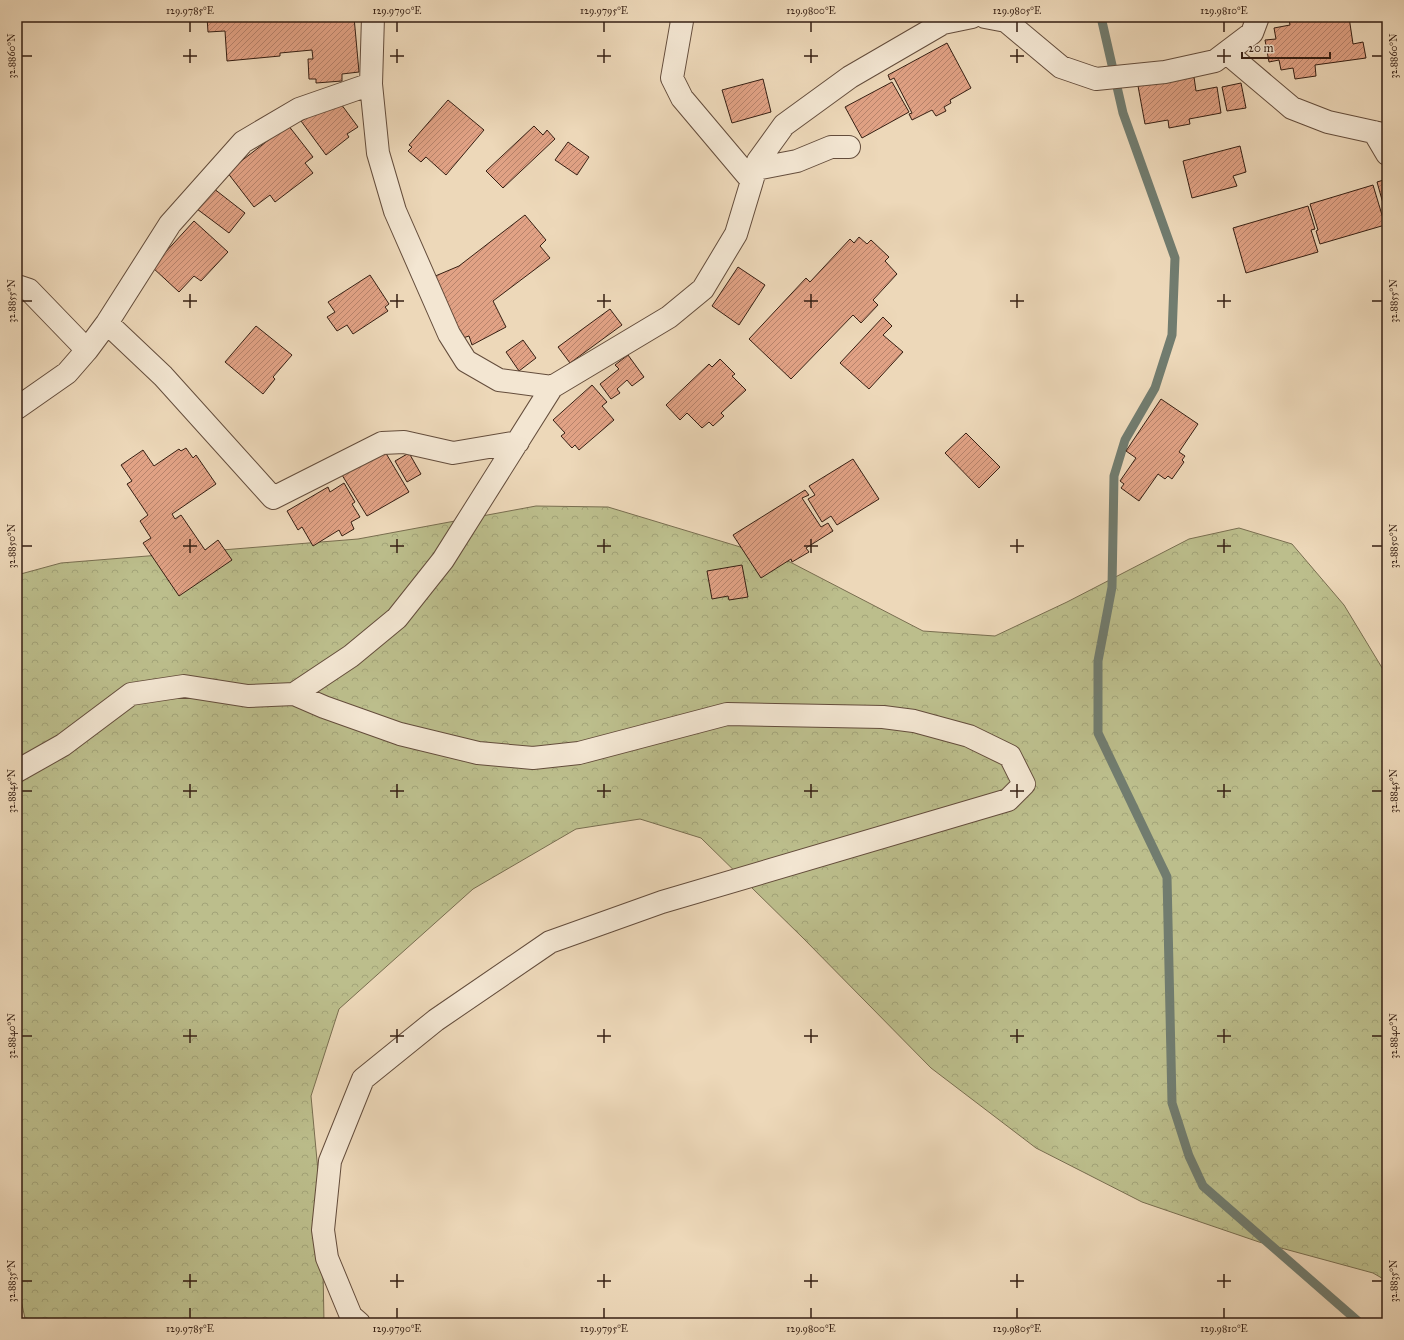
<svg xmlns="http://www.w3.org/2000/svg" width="1404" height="1340" font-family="'IM FELL Great Primer',serif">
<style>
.forest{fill:url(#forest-crowns);stroke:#796e50}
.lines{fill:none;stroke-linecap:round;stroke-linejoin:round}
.stream{stroke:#717c6f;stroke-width:9}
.building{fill:url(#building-hatch);stroke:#361f13}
.minor-casing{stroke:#644d3c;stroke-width:24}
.minor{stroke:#f3e6d2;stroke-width:22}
.ticks{fill:none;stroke:#361f13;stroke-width:1.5}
.neatline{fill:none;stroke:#361f13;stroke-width:1.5}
.ticks-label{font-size:10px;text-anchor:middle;fill:#361f13}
</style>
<defs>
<pattern id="forest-crowns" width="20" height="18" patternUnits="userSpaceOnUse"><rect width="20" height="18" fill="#bcbe8c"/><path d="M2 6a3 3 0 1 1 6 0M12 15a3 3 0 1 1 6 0" fill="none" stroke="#a2a378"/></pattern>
<pattern id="building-hatch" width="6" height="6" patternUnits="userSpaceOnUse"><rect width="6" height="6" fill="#e1a285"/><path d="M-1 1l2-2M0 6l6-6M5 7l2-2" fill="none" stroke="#b7836c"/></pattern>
</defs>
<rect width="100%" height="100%" fill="#edd8b9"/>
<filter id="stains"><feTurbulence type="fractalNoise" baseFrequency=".005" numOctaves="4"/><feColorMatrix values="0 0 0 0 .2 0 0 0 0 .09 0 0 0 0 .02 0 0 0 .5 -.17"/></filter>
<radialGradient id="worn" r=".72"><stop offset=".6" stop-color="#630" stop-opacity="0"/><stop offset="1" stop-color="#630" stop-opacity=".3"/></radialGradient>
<path class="forest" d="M536,506L608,507L790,562L923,631L995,636L1067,602L1189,539L1239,528L1292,544L1344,605L1387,676V1281L1373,1273L1259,1242L1142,1202L1036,1148L931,1068L803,938L701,838L640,819L576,829L473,889L339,1009L311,1096L322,1214L324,1323H26L17,1282V575L61,563L358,539Z"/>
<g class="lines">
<path class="stream" d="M1101,17L1123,113L1175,258L1172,335L1155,388L1125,440L1114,476L1112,587L1098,661V733L1167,877L1172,1103L1189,1156L1203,1186L1360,1323"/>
</g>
<path class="building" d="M207,17H354L359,72L342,74V81L316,83V79H309L308,59H313L312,50L280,53V56L227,61L225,31L208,32Z
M1307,17H1349L1353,44L1363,42L1366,58L1315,65L1316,76L1295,79L1293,68L1281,70L1279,60L1269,62L1265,40L1276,39L1274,28L1290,25L1289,20Z
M947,43L971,88L950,100L951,103L944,107L946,111L936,116L932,110L912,120L909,114L912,113L894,78L890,80L888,75Z
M1194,77L1196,91L1217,87L1221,113L1189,119L1190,124L1169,128L1168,120L1145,124L1138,86Z
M763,79L771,112L732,123L722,90Z
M892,82L909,112L862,138L845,107Z
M1241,83L1246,108L1227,111L1222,87Z
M448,100L484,130L446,175L426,157L421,162L408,151L412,147L409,145Z
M333,104H341L358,127L347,134L349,137L326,155L301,121Z
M288,125L313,157L305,163L313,173L275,202L270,195L254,207L227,172Z
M534,126L543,135L547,130L555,139L503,188L486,171Z
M568,142L589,157L577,175L555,160Z
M1240,146L1246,172L1233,176L1237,186L1192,198L1183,161Z
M1387,179V213L1386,214L1377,182Z
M1373,185L1385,225L1320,244L1316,231L1318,230L1310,204Z
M213,188L245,213L229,233L197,209Z
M1308,206L1315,229L1311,230L1318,252L1246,273L1233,228Z
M525,215L546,240L540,246L550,258L493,301L506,327L472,345L469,336L463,338L433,277L459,266Z
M194,221L228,252L201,281L194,276L179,292L152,267Z
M859,237L867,244L871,240L889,257L885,261L897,274L873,300L878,305L861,323L853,315L791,379L749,339L806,278L810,282L850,239L854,243Z
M738,267L765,285L739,325L712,306Z
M370,275L389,304L385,307L388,311L353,334L347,325L337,331L327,317L335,312L328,302Z
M610,309L622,325L570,363L558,347Z
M883,317L892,326L883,335L903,352L869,389L840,363Z
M256,326L292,355L273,377L275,379L263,394L225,362Z
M523,340L536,358L519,371L506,352Z
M628,355L644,377L632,386L627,380L617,389L620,393L611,399L600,384L619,369L615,365Z
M720,359L735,374L732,376L746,390L721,413L724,416L713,426L709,422L702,428L687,413L680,420L666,405L709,364L712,367Z
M592,385L607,402L602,406L614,420L579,450L575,445L572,448L561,436L565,433L553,420Z
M1161,399L1198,424L1179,452L1185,456L1182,460L1184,462L1172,479L1168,476L1165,479L1158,474L1139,501L1121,488L1124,484L1120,481L1136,458L1126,451Z
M966,433L1000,467L979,488L945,453Z
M186,448L193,458L196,455L216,484L172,514L175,519L181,515L205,550L218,540L232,560L179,596L143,543L151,538L140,521L148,515L127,484L132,481L121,465L143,450L154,466L179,449L181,451Z
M384,450L409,492L367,516L342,475Z
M409,453L421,474L407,482L395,461Z
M853,459L879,499L837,525L831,516L822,522L808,499L815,495L809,486Z
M344,483L355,502L352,504L360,517L351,522L354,529L342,536L339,530L313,546L302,527L298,530L287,511L328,487L330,492Z
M805,490L809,495L802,498L821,527L828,523L833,531L806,548L809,552L792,562L791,559L761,578L733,535Z
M742,565L748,597L729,600L728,596L712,599L707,571Z"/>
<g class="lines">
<g class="minor-casing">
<path id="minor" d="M373,17L371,84L378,153L395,211L449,334L466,361L499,380L552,387
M680,17L682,21L672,78L682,98L752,181
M985,17L1006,21L1061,67L1096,79L1165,72L1215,61L1252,33L1258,17
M1227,53L1292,108L1328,122L1387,135
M1374,132L1387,154
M756,169L797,161L831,147H849
M17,286L29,290L87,350
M107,323L163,376L273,498L382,443L404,442L453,453L518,442
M17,408L67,373L87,350L107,323L170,224L243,142L299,109L371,84
M294,694L351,656L397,618L443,560L552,387L669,317L703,289L736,234L758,161L784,125L850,77L943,23L972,17
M17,771L63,745L131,694L184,686L248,696L294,694L324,707L400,734L478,753L533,758L579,753L727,714L883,717L914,721L969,736L1010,756L1024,784L1008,800L662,902L550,942L436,1020L363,1079L330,1161L323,1230L327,1258L351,1316L359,1323"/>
</g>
<use href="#minor" class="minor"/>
</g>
<path class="ticks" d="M190,22V32M397,22V32M604,22V32M811,22V32M1017,22V32M1224,22V32M190,49V63M397,49V63M604,49V63M811,49V63M1017,49V63M1224,49V63M22,56H32M183,56H197M390,56H404M597,56H611M804,56H818M1010,56H1024M1217,56H1231M1372,56H1382M190,294V308M397,294V308M604,294V308M811,294V308M1017,294V308M1224,294V308M22,301H32M183,301H197M390,301H404M597,301H611M804,301H818M1010,301H1024M1217,301H1231M1372,301H1382M190,539V553M397,539V553M604,539V553M811,539V553M1017,539V553M1224,539V553M22,546H32M183,546H197M390,546H404M597,546H611M804,546H818M1010,546H1024M1217,546H1231M1372,546H1382M190,784V798M397,784V798M604,784V798M811,784V798M1017,784V798M1224,784V798M22,791H32M183,791H197M390,791H404M597,791H611M804,791H818M1010,791H1024M1217,791H1231M1372,791H1382M190,1029V1043M397,1029V1043M604,1029V1043M811,1029V1043M1017,1029V1043M1224,1029V1043M22,1036H32M183,1036H197M390,1036H404M597,1036H611M804,1036H818M1010,1036H1024M1217,1036H1231M1372,1036H1382M190,1274V1288M397,1274V1288M604,1274V1288M811,1274V1288M1017,1274V1288M1224,1274V1288M22,1281H32M183,1281H197M390,1281H404M597,1281H611M804,1281H818M1010,1281H1024M1217,1281H1231M1372,1281H1382M190,1308V1318M397,1308V1318M604,1308V1318M811,1308V1318M1017,1308V1318M1224,1308V1318"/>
<rect width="1404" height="1340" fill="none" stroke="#edd8b9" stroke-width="44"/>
<path d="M1242 52v6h88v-6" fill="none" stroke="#361f13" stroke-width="2"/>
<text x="1248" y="52" font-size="12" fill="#361f13" stroke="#f3e6d2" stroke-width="3" paint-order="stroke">20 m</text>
<rect x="22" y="22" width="1360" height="1296" class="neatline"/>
<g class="ticks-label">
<text x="190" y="14">129.9785°E</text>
<text x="397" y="14">129.9790°E</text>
<text x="604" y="14">129.9795°E</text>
<text x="811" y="14">129.9800°E</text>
<text x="1017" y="14">129.9805°E</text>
<text x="1224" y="14">129.9810°E</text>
<text transform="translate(11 56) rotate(-90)" y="4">32.8860°N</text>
<text transform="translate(1393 56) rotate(-90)" y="4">32.8860°N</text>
<text transform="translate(11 301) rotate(-90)" y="4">32.8855°N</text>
<text transform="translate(1393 301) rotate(-90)" y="4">32.8855°N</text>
<text transform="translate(11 546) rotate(-90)" y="4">32.8850°N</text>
<text transform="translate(1393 546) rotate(-90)" y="4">32.8850°N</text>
<text transform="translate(11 791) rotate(-90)" y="4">32.8845°N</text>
<text transform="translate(1393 791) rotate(-90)" y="4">32.8845°N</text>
<text transform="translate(11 1036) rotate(-90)" y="4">32.8840°N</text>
<text transform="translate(1393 1036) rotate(-90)" y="4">32.8840°N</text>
<text transform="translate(11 1281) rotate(-90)" y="4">32.8835°N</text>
<text transform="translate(1393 1281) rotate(-90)" y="4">32.8835°N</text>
<text x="190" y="1332">129.9785°E</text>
<text x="397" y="1332">129.9790°E</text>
<text x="604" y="1332">129.9795°E</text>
<text x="811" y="1332">129.9800°E</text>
<text x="1017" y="1332">129.9805°E</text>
<text x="1224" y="1332">129.9810°E</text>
</g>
<rect width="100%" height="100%" filter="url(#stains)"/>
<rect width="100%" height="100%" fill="url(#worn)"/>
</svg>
